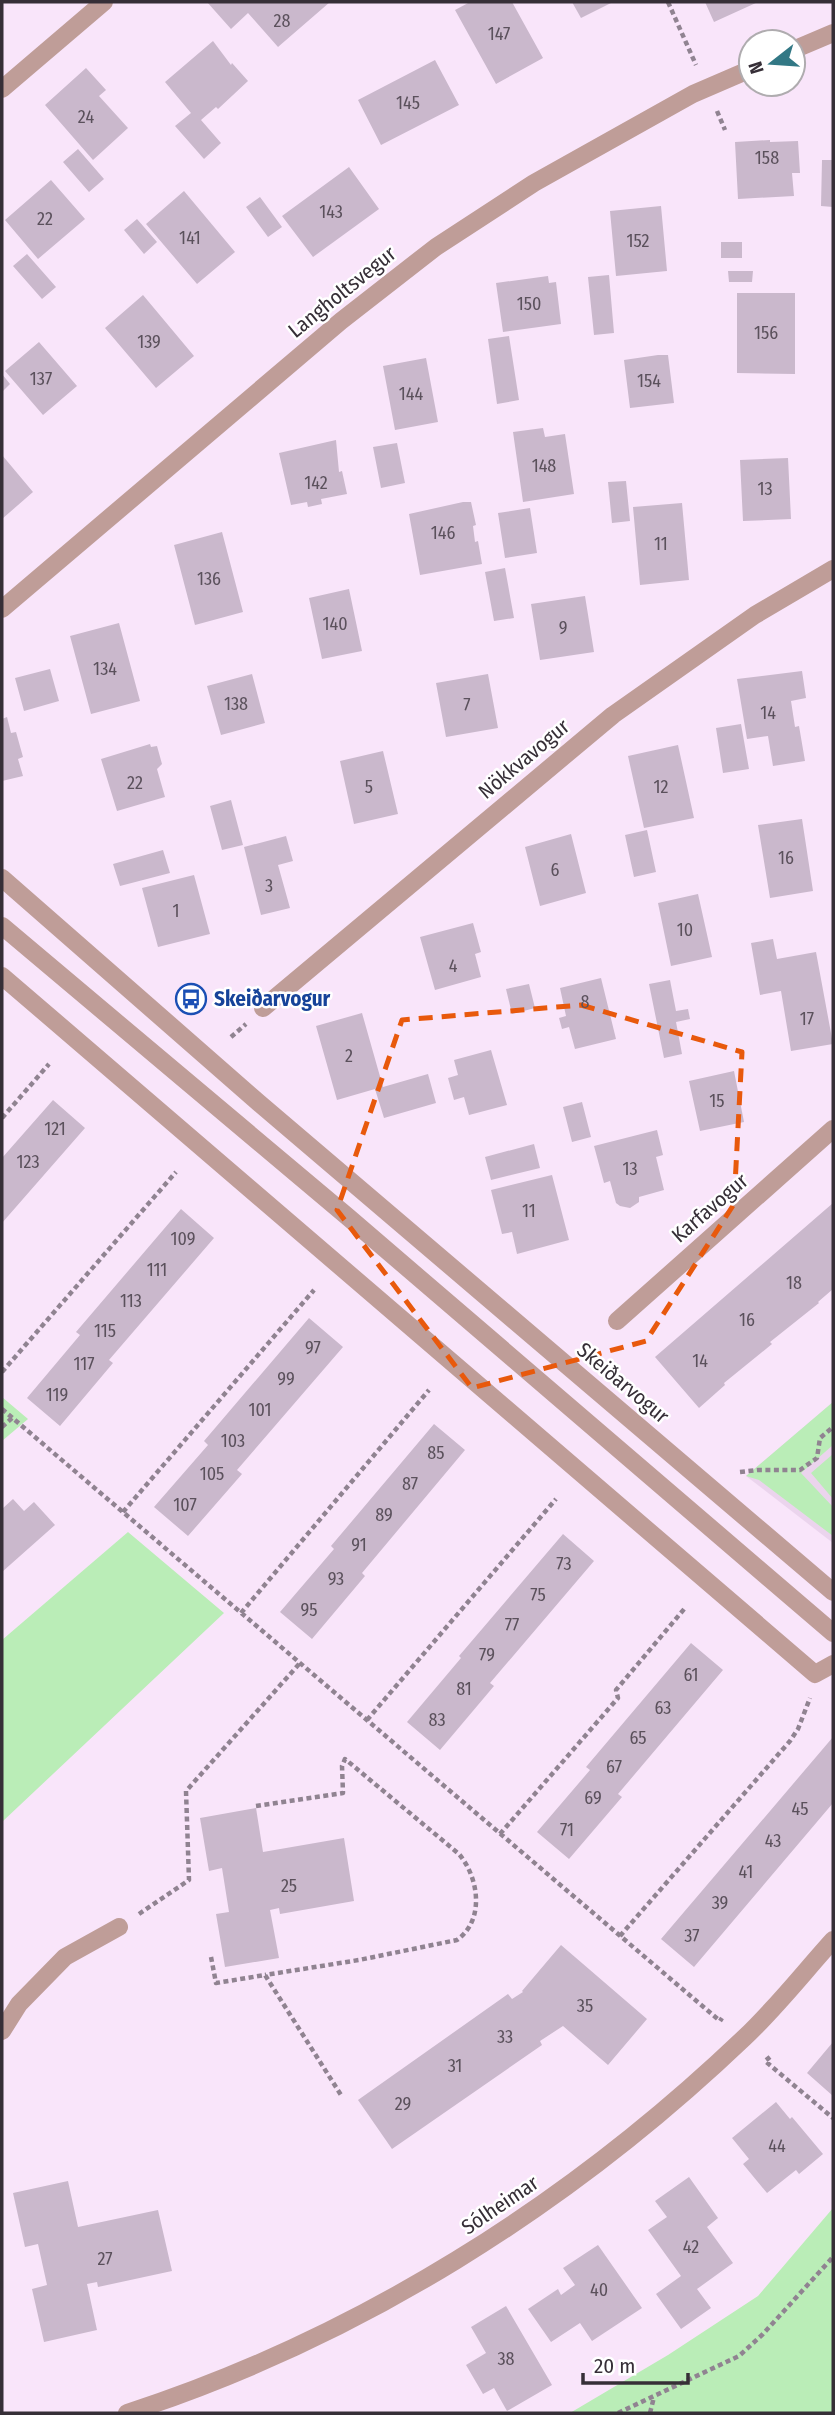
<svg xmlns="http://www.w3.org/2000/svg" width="835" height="2415" font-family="'Fira Sans Condensed',sans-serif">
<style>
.built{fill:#ebd4ed}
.green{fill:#baedb7}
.building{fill:#cab8cc}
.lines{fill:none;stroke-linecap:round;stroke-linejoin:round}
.path{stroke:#908391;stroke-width:4.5;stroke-dasharray:5 3.5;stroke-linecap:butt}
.minor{stroke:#bf9d98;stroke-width:18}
.marked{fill:none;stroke:#e8590c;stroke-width:5;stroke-dasharray:14 9;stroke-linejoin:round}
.labels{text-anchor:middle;stroke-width:5;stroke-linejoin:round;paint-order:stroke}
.number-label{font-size:18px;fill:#5b515c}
.street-label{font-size:21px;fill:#362f37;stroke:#fff}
.transit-label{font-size:21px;font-weight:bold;fill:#164399;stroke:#fff;text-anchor:start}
</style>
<rect width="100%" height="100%" fill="#f9e5fa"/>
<path class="built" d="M833,1402V1543L746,1476Z"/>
<path class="green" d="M2,1397L28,1419L2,1441Z
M833,1402V1445L801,1473L833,1507V1536L759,1480L746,1476Z
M833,1454V1499L811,1473Z
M128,1532L224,1613L2,1822V1640Z
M833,2208V2413H570L668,2355L758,2296Z"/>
<path class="building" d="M207,2H330L278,47L248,13L231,29Z
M470,2H512L543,58L496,84L455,10Z
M572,2H613L581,18Z
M705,2H758L714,22Z
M213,41L231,65L232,63L248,81L218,109L216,107L201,120L221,143L204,159L175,126L191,113L165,82Z
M435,60L459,105L381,145L358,100Z
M86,68L106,90L99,96L128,128L93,160L45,105Z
M770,140V142L798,141L800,173H792L794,196L738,199L735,142Z
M78,149L104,179L89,192L63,162Z
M822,160H833V207L821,206Z
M349,167L379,209L313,257L282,216Z
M51,180L85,219L38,259L5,220Z
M184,191L235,252L197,284L146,224Z
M260,197L282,227L268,237L246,207Z
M661,206L667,271L616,276L610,211Z
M137,219L157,242L144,254L124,230Z
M721,242H742V258H721Z
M27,254L56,287L42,299L13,266Z
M728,271H753L752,282H729Z
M609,275L614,333L594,335L588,277Z
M548,276L549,283L556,282L561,324L503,332L496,283Z
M737,293H795V374L737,373Z
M143,295L194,356L156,388L105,328Z
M509,336L519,400L497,404L488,339Z
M39,342L77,386L43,415L5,371Z
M658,355H668L674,403L630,408L624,360Z
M426,358L438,422L395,430L383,366Z
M2,374L10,384L2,392Z
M543,428L545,437L565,434L574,494L523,502L513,432Z
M336,440L339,472L342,471L347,494L321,499L322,504L308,507L307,502L291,505L279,453Z
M397,443L405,483L381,488L373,447Z
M2,455L33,492L2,519Z
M788,458L791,519L743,521L740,460Z
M626,481L630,521L612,523L608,482Z
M463,502H471L476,525L473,526L475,542L478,541L482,564L420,575L409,514Z
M682,503L689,580L640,585L633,507Z
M530,508L537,553L505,558L498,513Z
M222,532L243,612L195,625L174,545Z
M505,568L514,618L494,621L485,572Z
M349,589L362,651L322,659L309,598Z
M585,596L594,652L540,660L531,604Z
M119,623L140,701L91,714L70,636Z
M50,669L59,701L24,711L15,678Z
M802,671L806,698L791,701L795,727L799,726L805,761L773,766L768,736L747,739L737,679Z
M252,674L265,723L221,735L207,686Z
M488,674L498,728L446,737L436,683Z
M7,717L11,733L16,732L23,757L18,759L23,776L2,781V719Z
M741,724L749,769L723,773L716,728Z
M150,744L151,747L157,746L162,764L157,769L165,797L117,811L101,759Z
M678,745L694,818L644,828L628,756Z
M383,751L398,814L354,824L340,761Z
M231,800L243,845L222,850L210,806Z
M802,819L813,891L770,898L758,825Z
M647,830L656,872L634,877L625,835Z
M571,834L586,893L540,906L525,847Z
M286,836L293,861L278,865L290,908L261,915L244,847Z
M163,850L170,873L120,886L113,864Z
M194,875L210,934L158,947L142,888Z
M698,894L712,957L671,966L658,903Z
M473,923L481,952L475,954L481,977L435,990L420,937Z
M773,939L777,959L816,952L833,1044L791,1051L781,991L760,995L751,943Z
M601,978L616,1039L575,1049L569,1027L562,1029L559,1018L566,1016L560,988Z
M670,980L676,1011L688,1009L690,1019L676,1022L682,1054L664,1058L649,984Z
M529,984L535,1008L512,1014L506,989Z
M362,1013L383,1087L428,1074L436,1103L384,1118L375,1089L337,1100L316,1026Z
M491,1050L507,1105L469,1115L464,1097L454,1100L448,1078L458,1075L454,1060Z
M734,1071L744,1122L700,1131L689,1081Z
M53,1100L85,1128L2,1223V1158Z
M582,1102L591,1137L572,1142L563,1107Z
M657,1130L663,1155L656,1157L664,1190L639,1197V1202L630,1208L620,1206L616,1203L610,1181L604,1183L594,1146Z
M534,1144L540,1168L491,1180L485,1157Z
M552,1175L569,1240L517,1254L512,1232L502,1234L491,1190Z
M833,1203V1289L818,1302L819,1303L770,1342L772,1344L724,1383L725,1385L699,1408L655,1357Z
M181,1209L214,1238L109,1360L113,1363L60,1426L27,1398L80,1335L76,1332Z
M309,1318L343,1347L237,1470L242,1474L188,1536L154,1507L208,1445L204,1441Z
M434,1424L465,1450L362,1573L365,1576L312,1639L280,1612L334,1549L331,1546Z
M13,1499L24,1511L34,1502L55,1525L2,1572V1509Z
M563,1534L594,1561L490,1683L494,1686L440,1750L407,1722L461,1658L459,1656Z
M691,1643L723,1670L618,1794L622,1797L569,1859L537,1832L590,1770L586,1767Z
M833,1737V1803L694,1967L661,1939Z
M256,1808L263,1852L344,1838L354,1901L280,1914L279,1908L270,1910L279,1958L225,1967L216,1914L229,1912L222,1868L209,1871L200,1818Z
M561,1945L647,2019L608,2065L563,2026L540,2041L542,2045L392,2149L358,2100L508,1994L512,1999L523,1992L522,1991Z
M833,2042V2096L807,2073Z
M776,2102L790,2119L792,2117L823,2154L799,2174L796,2170L767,2193L743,2164L749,2159L732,2138Z
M689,2177L718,2218L707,2227L733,2263L697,2289L711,2308L681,2329L656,2294L681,2276L648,2230L667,2217L655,2201Z
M68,2181L78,2227L158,2210L172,2271L98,2287L97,2282L87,2284L97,2330L44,2342L32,2289L47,2285L38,2244L25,2247L13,2193Z
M598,2245L642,2308L592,2341L580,2323L551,2342L528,2309L558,2289L561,2295L575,2285L563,2268Z
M506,2306L552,2385L507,2411L494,2388L483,2394L466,2365L486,2353L471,2327Z"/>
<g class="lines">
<path class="path" d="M668,2L696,65
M717,111L725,130
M231,1037L246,1024
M2,1118L49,1064
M2,1372L176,1172
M2,1409L720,2021L722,2018
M2,1427L12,1418
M740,1472L758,1470H800L817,1458L820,1438L833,1427
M123,1512L314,1290
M241,1613L429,1390
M367,1720L556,1499
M256,1806L343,1793L342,1766L345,1759L459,1854C479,1878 485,1920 457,1940L359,1960L265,1975
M500,1834L618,1698L616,1690L685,1608
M139,1914L189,1880L186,1791L300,1663
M620,1936L790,1741L798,1729L810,1698
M211,1957L216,1983L265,1975L341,2095
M770,2057L765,2061L833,2118
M618,2413L739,2356L763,2334L833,2257
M650,2413L654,2397"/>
<path class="minor" d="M793,50L833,33
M2,89L104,2
M2,609L341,321L436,247L534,183L693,94L751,69
M2,878L259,1103L833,1592
M2,926L348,1217L833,1633
M2,976L815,1674L833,1664
M263,1008L613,715L755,615L833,569
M617,1321L833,1129
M2,2031L19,2004L65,1957L119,1927
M127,2413C358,2338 569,2205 744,2038C776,2008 804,1972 833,1940"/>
</g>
<path class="marked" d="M581,1005L742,1052L734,1204L646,1341L472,1388L337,1210L402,1020Z"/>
<defs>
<g id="bus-ring" transform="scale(1.575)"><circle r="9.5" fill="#fff" stroke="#1a4fb4" stroke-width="1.5"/><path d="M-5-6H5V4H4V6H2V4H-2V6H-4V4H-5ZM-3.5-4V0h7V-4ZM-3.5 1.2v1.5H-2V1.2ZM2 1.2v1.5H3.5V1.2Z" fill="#1a4fb4"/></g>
</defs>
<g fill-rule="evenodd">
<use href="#bus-ring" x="191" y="999"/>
</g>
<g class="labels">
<g class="number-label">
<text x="282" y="27">28</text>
<text x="499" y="40">147</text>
<text x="408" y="109">145</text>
<text x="86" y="123">24</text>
<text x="767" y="164">158</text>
<text x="331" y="218">143</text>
<text x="45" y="225">22</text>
<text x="190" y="244">141</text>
<text x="638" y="247">152</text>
<text x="529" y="310">150</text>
<text x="766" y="339">156</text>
<text x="149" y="348">139</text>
<text x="41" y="385">137</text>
<text x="649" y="387">154</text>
<text x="411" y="400">144</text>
<text x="544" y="472">148</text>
<text x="316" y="489">142</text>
<text x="765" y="495">13</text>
<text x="443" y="539">146</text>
<text x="661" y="550">11</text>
<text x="209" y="585">136</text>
<text x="335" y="630">140</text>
<text x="563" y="634">9</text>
<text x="105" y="675">134</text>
<text x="236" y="710">138</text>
<text x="467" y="711">7</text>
<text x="768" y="719">14</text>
<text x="135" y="789">22</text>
<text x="369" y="793">5</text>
<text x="661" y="793">12</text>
<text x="786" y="864">16</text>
<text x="555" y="876">6</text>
<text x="269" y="892">3</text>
<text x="176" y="917">1</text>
<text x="685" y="936">10</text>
<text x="453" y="972">4</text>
<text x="585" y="1008">8</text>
<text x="807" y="1025">17</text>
<text x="349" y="1062">2</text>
<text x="717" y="1107">15</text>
<text x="55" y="1135">121</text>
<text x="28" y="1168">123</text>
<text x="630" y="1175">13</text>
<text x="529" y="1217">11</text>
<text x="183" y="1245">109</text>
<text x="157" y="1276">111</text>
<text x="794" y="1289">18</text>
<text x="131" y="1307">113</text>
<text x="747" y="1326">16</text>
<text x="105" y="1337">115</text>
<text x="313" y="1354">97</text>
<text x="700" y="1367">14</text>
<text x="84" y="1370">117</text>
<text x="286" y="1385">99</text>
<text x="57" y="1401">119</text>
<text x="260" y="1416">101</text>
<text x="233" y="1447">103</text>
<text x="436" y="1459">85</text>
<text x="212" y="1480">105</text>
<text x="410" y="1490">87</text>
<text x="185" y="1511">107</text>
<text x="384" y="1521">89</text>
<text x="359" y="1551">91</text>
<text x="564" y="1570">73</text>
<text x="336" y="1585">93</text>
<text x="538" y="1601">75</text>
<text x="309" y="1616">95</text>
<text x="512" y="1631">77</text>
<text x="487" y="1661">79</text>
<text x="691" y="1681">61</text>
<text x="464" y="1695">81</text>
<text x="663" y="1714">63</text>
<text x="437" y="1726">83</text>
<text x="638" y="1744">65</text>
<text x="614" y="1773">67</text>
<text x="593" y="1804">69</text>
<text x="800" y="1815">45</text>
<text x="567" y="1836">71</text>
<text x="773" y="1847">43</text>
<text x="746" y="1878">41</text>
<text x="289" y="1892">25</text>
<text x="720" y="1909">39</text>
<text x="692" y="1942">37</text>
<text x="585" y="2012">35</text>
<text x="505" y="2043">33</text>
<text x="455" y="2072">31</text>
<text x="403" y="2110">29</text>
<text x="777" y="2152">44</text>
<text x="691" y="2253">42</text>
<text x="105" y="2265">27</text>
<text x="599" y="2296">40</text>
<text x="506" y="2365">38</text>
</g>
<g class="street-label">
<text transform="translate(342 292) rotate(-39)" y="7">Langholtsvegur</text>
<text transform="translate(524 759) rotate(-40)" y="7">Nökkvavogur</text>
<text transform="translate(710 1208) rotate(-41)" y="7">Karfavogur</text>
<text transform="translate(623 1383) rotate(40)" y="7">Skeiðarvogur</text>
<text transform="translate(500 2205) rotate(-34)" y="7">Sólheimar</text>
</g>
<g class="transit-label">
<text x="214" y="1006">Skeiðarvogur</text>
</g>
</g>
<rect width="835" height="2415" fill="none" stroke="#362f37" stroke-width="7"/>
<g transform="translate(772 63) rotate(253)"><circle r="33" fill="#ffffff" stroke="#afacaf" stroke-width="2"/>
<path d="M0-5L12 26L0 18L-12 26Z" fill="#327885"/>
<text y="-10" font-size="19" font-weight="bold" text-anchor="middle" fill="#362f37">N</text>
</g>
<path d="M583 2373v10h105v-10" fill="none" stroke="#362f37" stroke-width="3.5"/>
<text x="594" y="2373" font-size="21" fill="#362f37" stroke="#ffffff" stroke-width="5" paint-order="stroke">20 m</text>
</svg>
